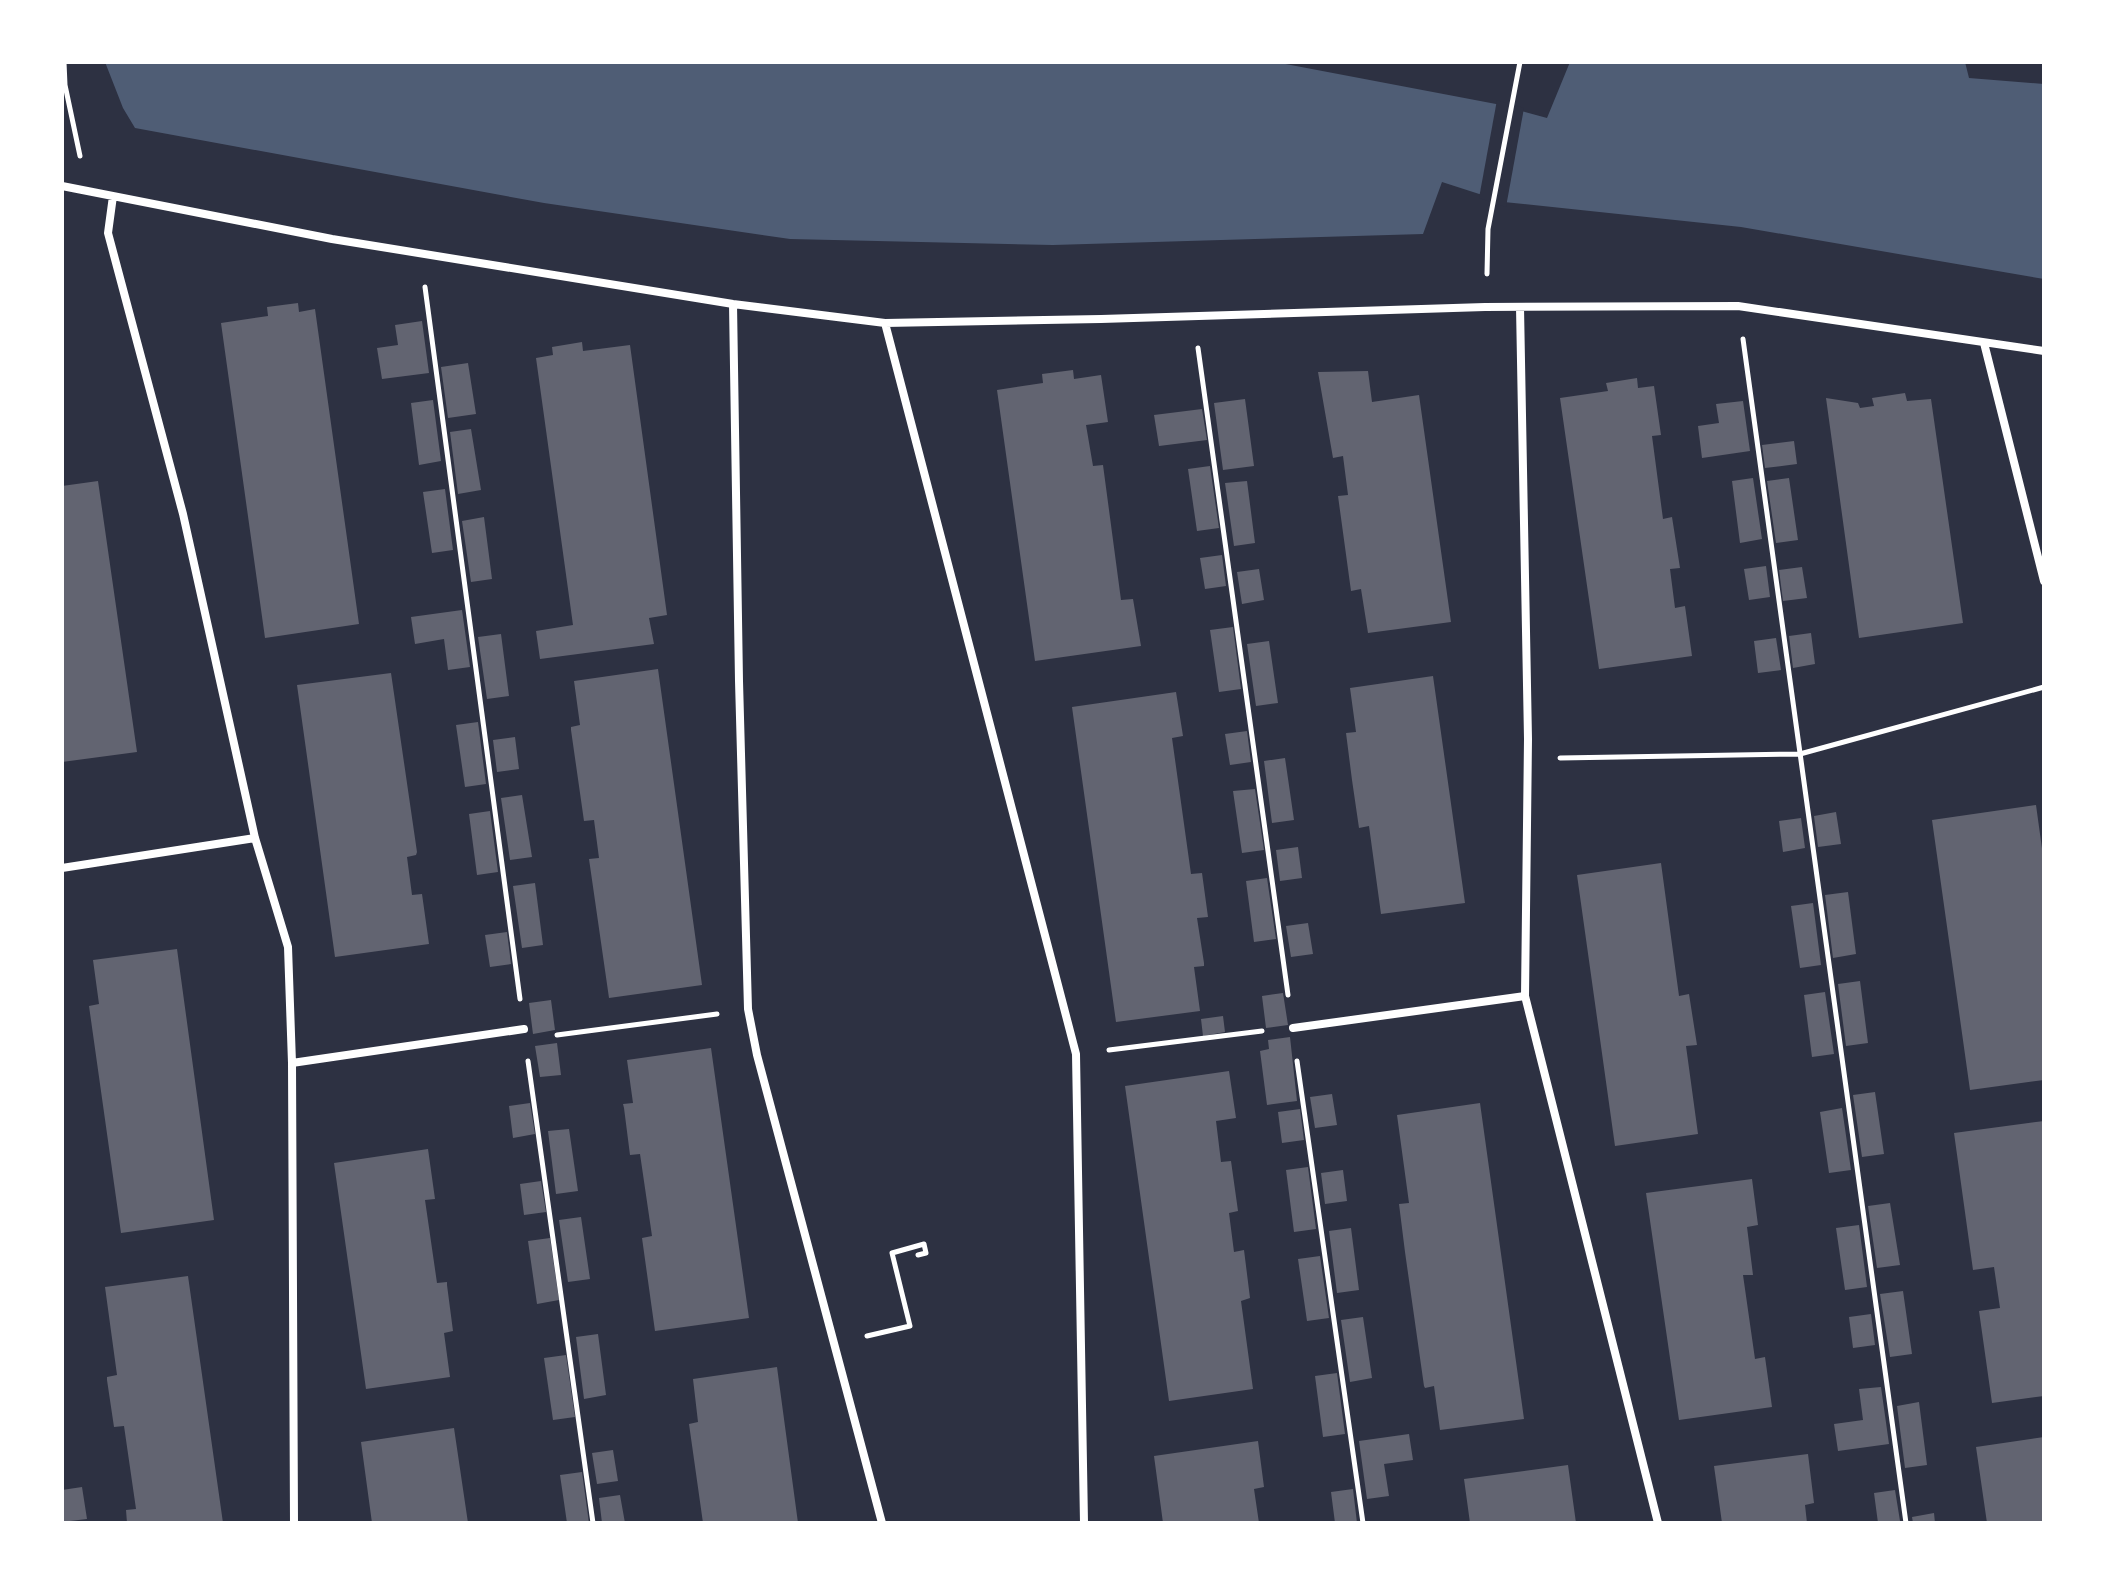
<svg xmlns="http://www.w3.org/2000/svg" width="2106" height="1585" font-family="'Fira Sans Condensed',sans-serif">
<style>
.water{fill:#4f5d75}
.pier{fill:#2d3142}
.building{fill:#626471}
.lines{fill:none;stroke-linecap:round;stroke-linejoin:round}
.path{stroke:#fff;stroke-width:5}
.minor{stroke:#fff;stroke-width:8}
</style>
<rect width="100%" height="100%" fill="#2d3142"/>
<path class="water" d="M105,62H1275L1496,104L1547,118L1570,62H1965L1969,78L2044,84V279L1741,227L1504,202L1442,182L1423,234L1053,245L790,239L544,203L135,128L123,108Z"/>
<path class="pier" d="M1497,100L1524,108L1506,207L1479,198Z"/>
<path class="building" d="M298,303L299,312L315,309L359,624L265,638L221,323L268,316L267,307Z
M422,321L429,373L382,379L377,348L398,345L395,325Z
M582,342L583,351L630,345L667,615L649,618L654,644L540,659L536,631L573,625L536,358L553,355L552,347Z
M468,363L476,414L448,418L441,367Z
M1073,370L1074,379L1101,375L1108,422L1086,425L1093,466L1103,465L1121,600L1133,599L1141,646L1035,661L997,390L1043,383L1042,374Z
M1368,371L1372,402L1419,395L1451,622L1368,633L1361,589L1351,591L1338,496L1348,495L1343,456L1333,458L1318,372Z
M1637,378L1638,388L1654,386L1661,435L1652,436L1663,519L1672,517L1680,568L1670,569L1675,608L1685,606L1692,656L1599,669L1560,398L1608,391L1606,383Z
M1905,393L1907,401L1931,399L1963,623L1859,638L1826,398L1858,403L1860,408L1874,406L1872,398Z
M1245,399L1254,466L1223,470L1214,403Z
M433,400L441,461L419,465L411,403Z
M1743,401L1750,451L1702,458L1698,426L1719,423L1716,404Z
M1202,409L1207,440L1159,446L1154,415Z
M471,429L481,490L458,494L450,432Z
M1794,441L1797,464L1765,468L1762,445Z
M1210,466L1219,528L1197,531L1188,469Z
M1753,478L1762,539L1740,543L1732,481Z
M1789,478L1798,540L1776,543L1767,481Z
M98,481L137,752L62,762V486Z
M1247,481L1255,543L1234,546L1225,483Z
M445,489L453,550L432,553L423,492Z
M484,517L492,579L471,582L462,521Z
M1222,555L1226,586L1205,589L1200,558Z
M1766,566L1770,597L1749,600L1744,569Z
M1802,567L1807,598L1783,601L1779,570Z
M1259,569L1264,600L1242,604L1237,572Z
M462,610L470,667L448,670L444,639L415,644L411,617Z
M1233,627L1241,689L1219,692L1210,630Z
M1811,633L1815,664L1793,668L1789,636Z
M501,634L509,696L487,699L478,637Z
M1776,638L1781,670L1758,673L1754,641Z
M1269,641L1278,703L1256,706L1247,644Z
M658,669L702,985L609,998L589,859L599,858L594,820L584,821L571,730V727L580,725L574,681Z
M391,673L417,852L416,855L407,857L412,895L422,894L429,944L335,957L297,685Z
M1433,676L1465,903L1381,914L1369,826L1359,828L1352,780L1346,733L1356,732L1350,688Z
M1176,692L1183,736L1172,738L1191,874L1202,873L1208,917L1197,918L1204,963V966L1194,967L1200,1011L1116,1022L1072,707Z
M478,722L486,784L465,787L456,725Z
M1247,731L1251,762L1230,765L1225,734Z
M515,737L519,769L497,772L493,740Z
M1285,758L1294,820L1272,823L1264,761Z
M1255,789L1264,850L1242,853L1233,791Z
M522,795L532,857L510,860L501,798Z
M2036,805L2044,863V1080L1970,1090L1932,820Z
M490,811L498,872L477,875L469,814Z
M1836,812L1841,844L1818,847L1814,816Z
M1801,818L1805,848L1783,852L1779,821Z
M1298,847L1302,878L1280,881L1276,850Z
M1661,863L1679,996L1689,994L1697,1045L1686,1046L1698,1134L1615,1146L1577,875Z
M1267,878L1276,939L1254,942L1246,881Z
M535,883L543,945L522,948L513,886Z
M1848,892L1856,954L1833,958L1825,895Z
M1813,903L1821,965L1800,968L1791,906Z
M1308,923L1313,954L1291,957L1286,926Z
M507,932L511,964L490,967L485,935Z
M177,949L214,1220L121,1233L89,1006L99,1004L93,960Z
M1860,981L1868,1043L1846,1046L1838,984Z
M1825,992L1834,1054L1812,1057L1804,995Z
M1283,993L1288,1025L1266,1028L1262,996Z
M551,1000L555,1030L533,1034L529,1003Z
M1223,1016L1225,1032L1203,1036L1201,1019Z
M1290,1037L1297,1101L1267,1105L1260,1051L1269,1049L1268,1040Z
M557,1043L561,1075L540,1077L535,1046Z
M711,1048L749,1318L655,1331L642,1238L652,1236L640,1154L630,1155L624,1108L623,1104L633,1103L627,1060Z
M1229,1071L1236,1118L1216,1121L1221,1162L1231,1161L1238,1211L1229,1213L1234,1252L1244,1250L1250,1298L1241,1301L1253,1389L1169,1401L1125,1086Z
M1875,1092L1884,1154L1862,1157L1853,1095Z
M1332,1094L1337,1125L1315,1128L1310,1097Z
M530,1103L535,1134L513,1138L509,1106Z
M1480,1103L1524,1419L1440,1430L1434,1386L1425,1388L1424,1386L1405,1252L1399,1204L1409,1203L1397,1115Z
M1842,1108L1851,1170L1829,1173L1820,1112Z
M1300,1109L1304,1140L1282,1143L1278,1112Z
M2044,1121V1396L1992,1403L1979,1311L2000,1308L1994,1267L1973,1270L1954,1133Z
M569,1129L578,1191L556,1194L548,1131Z
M428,1149L435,1199L425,1200L437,1283L447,1282V1285L453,1331L444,1333L450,1377L366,1389L334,1163Z
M1308,1167L1316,1229L1294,1232L1286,1170Z
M1343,1170L1347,1201L1325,1204L1321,1173Z
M1752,1179L1758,1225L1747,1227L1753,1275H1743L1755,1359L1765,1357L1772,1407L1679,1420L1646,1193Z
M541,1181L546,1212L524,1215L520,1184Z
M1890,1203L1900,1265L1877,1268L1868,1206Z
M581,1217L590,1279L568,1282L559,1220Z
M1859,1225L1867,1287L1845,1290L1836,1228Z
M1351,1228L1359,1290L1337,1293L1329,1231Z
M550,1238L559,1300L537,1304L528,1241Z
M1320,1256L1329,1318L1307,1321L1298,1259Z
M188,1276L223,1523H127L126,1510L136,1509L124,1426L114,1427L107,1380V1377L117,1375L105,1287Z
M1903,1291L1912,1354L1890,1357L1880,1294Z
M1871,1314L1875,1345L1853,1348L1849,1317Z
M1363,1317L1372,1378L1350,1382L1341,1320Z
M598,1334L606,1395L584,1399L576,1337Z
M566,1355L575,1417L553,1420L544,1358Z
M777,1367L798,1523H703L689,1424L698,1422L693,1379Z
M1337,1373L1345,1434L1323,1437L1315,1376Z
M1881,1387L1889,1444L1838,1451L1834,1424L1863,1420L1859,1389Z
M1919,1402L1927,1465L1905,1468L1897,1406Z
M454,1428L468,1523H372L361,1442Z
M1409,1434L1413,1460L1384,1464L1389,1496L1367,1499L1359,1441Z
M2044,1437V1523H1987L1976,1447Z
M1258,1441L1264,1487L1254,1489L1259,1523H1163L1154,1456Z
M613,1450L618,1481L597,1484L592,1453Z
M1808,1454L1814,1503L1805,1505L1807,1523H1722L1714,1466Z
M1568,1465L1576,1523H1470L1464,1479Z
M582,1472L589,1523H567L560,1475Z
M82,1487L87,1519L62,1522V1490Z
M1353,1489L1357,1523H1335L1331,1492Z
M1895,1490L1900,1521L1878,1523L1874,1493Z
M620,1495L625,1523H602L599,1498Z
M1934,1513L1935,1523H1913L1912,1517Z"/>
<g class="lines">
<path class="path" d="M64,62L65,85L80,156
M1487,274L1488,229L1520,62
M425,287L520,999
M1743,339L1906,1523
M1198,348L1288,995
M1560,758L1800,754L2044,687
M557,1035L717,1014
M1109,1050L1262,1031
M528,1061L593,1523
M1297,1061L1363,1523
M867,1336L910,1326L892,1253L924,1244L926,1253L918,1255"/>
<path class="minor" d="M62,186L332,239L733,304L885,323L1101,319L1485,307L1738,306L2044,351
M113,196L108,233L183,514L255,838L288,947L292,1063L294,1523
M733,304L739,681L748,1009L757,1055L882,1523
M1520,307L1528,739L1525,996L1658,1523
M885,323L1076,1054L1084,1523
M1984,343L2044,581
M62,868L255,838
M1293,1028L1525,996
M292,1063L524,1029"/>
</g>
<rect width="2106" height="1585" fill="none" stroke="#ffffff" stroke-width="128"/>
</svg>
